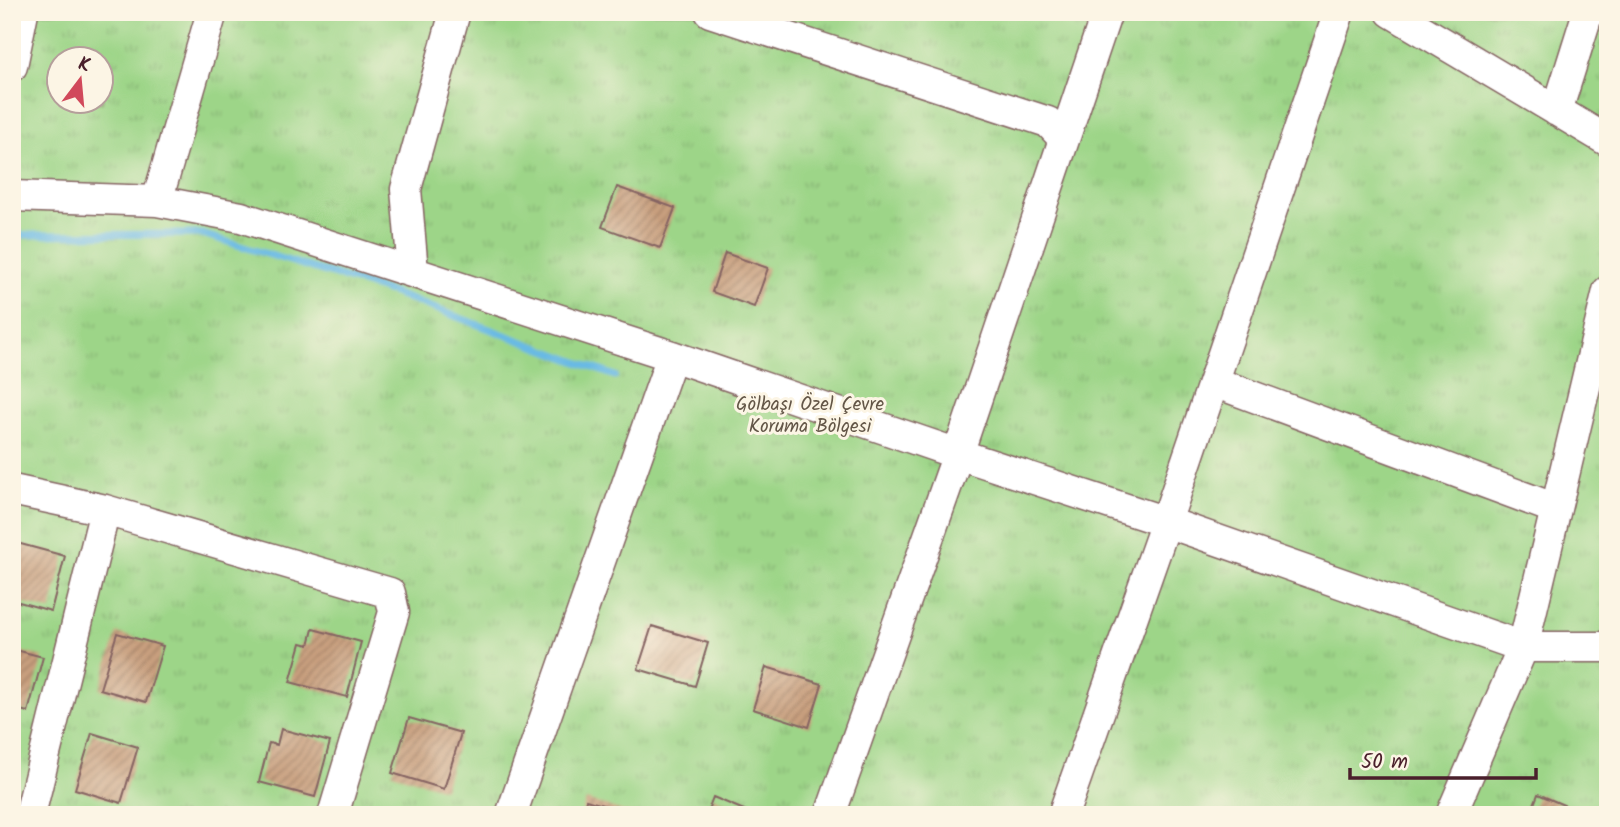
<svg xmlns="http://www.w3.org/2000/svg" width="1620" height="827" font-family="Kalam,sans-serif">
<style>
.grass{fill:url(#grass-tufts);stroke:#747a5a;stroke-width:2;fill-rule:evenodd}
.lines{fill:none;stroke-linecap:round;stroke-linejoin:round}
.stream{stroke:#69bae4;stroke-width:7}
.building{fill:url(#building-hatch)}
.minor-casing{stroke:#856462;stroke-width:33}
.minor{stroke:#fff;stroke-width:30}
.labels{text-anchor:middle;stroke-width:6;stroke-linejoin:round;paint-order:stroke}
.park-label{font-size:19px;fill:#635647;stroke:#fcf5e5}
</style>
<defs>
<pattern id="grass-tufts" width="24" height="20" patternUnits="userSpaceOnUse" patternTransform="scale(1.75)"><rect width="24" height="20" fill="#9dd588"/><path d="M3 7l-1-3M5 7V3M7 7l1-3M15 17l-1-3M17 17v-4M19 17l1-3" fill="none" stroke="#89b676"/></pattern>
<pattern id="building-hatch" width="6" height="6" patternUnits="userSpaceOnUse" patternTransform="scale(1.75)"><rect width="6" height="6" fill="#c89f7e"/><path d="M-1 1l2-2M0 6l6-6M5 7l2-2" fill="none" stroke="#a48167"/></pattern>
</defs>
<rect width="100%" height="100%" fill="#fcf5e5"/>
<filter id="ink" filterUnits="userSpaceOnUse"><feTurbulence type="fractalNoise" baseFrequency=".0143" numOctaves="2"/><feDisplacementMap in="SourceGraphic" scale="14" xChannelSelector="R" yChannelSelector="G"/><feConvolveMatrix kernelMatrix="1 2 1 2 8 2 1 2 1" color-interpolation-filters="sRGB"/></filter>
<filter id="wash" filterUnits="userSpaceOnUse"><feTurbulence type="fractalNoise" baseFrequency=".00686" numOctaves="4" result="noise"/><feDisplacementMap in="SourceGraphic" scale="28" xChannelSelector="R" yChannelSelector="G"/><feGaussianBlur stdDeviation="1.57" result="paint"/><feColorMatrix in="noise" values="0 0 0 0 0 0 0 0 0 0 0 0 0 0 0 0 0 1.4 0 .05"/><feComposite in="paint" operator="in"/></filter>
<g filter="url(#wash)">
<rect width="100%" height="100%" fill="#f2e5c9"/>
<path class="grass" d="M12,12H1608V815H12ZM60,60H102V102H60Z"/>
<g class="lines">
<path class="stream" d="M12,235L202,234L393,293L615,376"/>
</g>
<g id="blocks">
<path class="building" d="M617,187L675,208L660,248L602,227Z
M725,253L768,268L754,307L712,292Z
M17,543L65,556L51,611L12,600V558Z
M652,626L708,643L695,686L638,669Z
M313,629L361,642L347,697L290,682L301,643L309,645Z
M117,633L163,646L146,702L100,689Z
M12,649L43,657L28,712L12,708Z
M766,667L822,684L809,727L753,709Z
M409,718L461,733L444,789L392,773Z
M281,729L330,742L315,797L259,782L269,743L277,745Z
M92,733L138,747L121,803L75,789Z
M1538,794L1587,815H1530Z
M713,797L756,815H706Z
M586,800L633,814L632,815H581Z"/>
</g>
</g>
<g filter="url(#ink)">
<use href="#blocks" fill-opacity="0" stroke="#856462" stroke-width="2"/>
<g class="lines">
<g class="minor-casing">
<path id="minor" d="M710,12L1048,122L1064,139
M1391,12L1608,141
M12,66L23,12
M1557,111L1588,12
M12,196L157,201L241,217L672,356L958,454L1166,522L1523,647H1608
M157,201L212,12
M413,272L406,189L455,12
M1214,382L1556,509
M12,490L105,510L390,593L394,612L333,815
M30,815L105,510
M511,815L672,356
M830,815L958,454L1107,12
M1063,815L1166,522L1339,12
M1451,815L1523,647L1608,291"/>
</g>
<use href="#minor" class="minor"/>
</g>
</g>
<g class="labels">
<g class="park-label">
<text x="810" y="410">Gölbaşı Özel Çevre<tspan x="810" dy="22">Koruma Bölgesi</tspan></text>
</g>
</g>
<rect width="1620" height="827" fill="none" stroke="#fcf5e5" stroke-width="42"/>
<g transform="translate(80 80) rotate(16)"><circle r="33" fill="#fcf5e5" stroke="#b59f9b" stroke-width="2"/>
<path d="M0-5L12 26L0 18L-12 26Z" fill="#d1495b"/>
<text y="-10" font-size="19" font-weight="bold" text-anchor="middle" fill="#4a1f2b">K</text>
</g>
<path d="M1350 768v10h186v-10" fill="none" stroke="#4a1f2b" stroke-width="3.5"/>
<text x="1361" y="768" font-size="21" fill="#4a1f2b" stroke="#fcf5e5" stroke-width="5" paint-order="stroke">50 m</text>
</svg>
